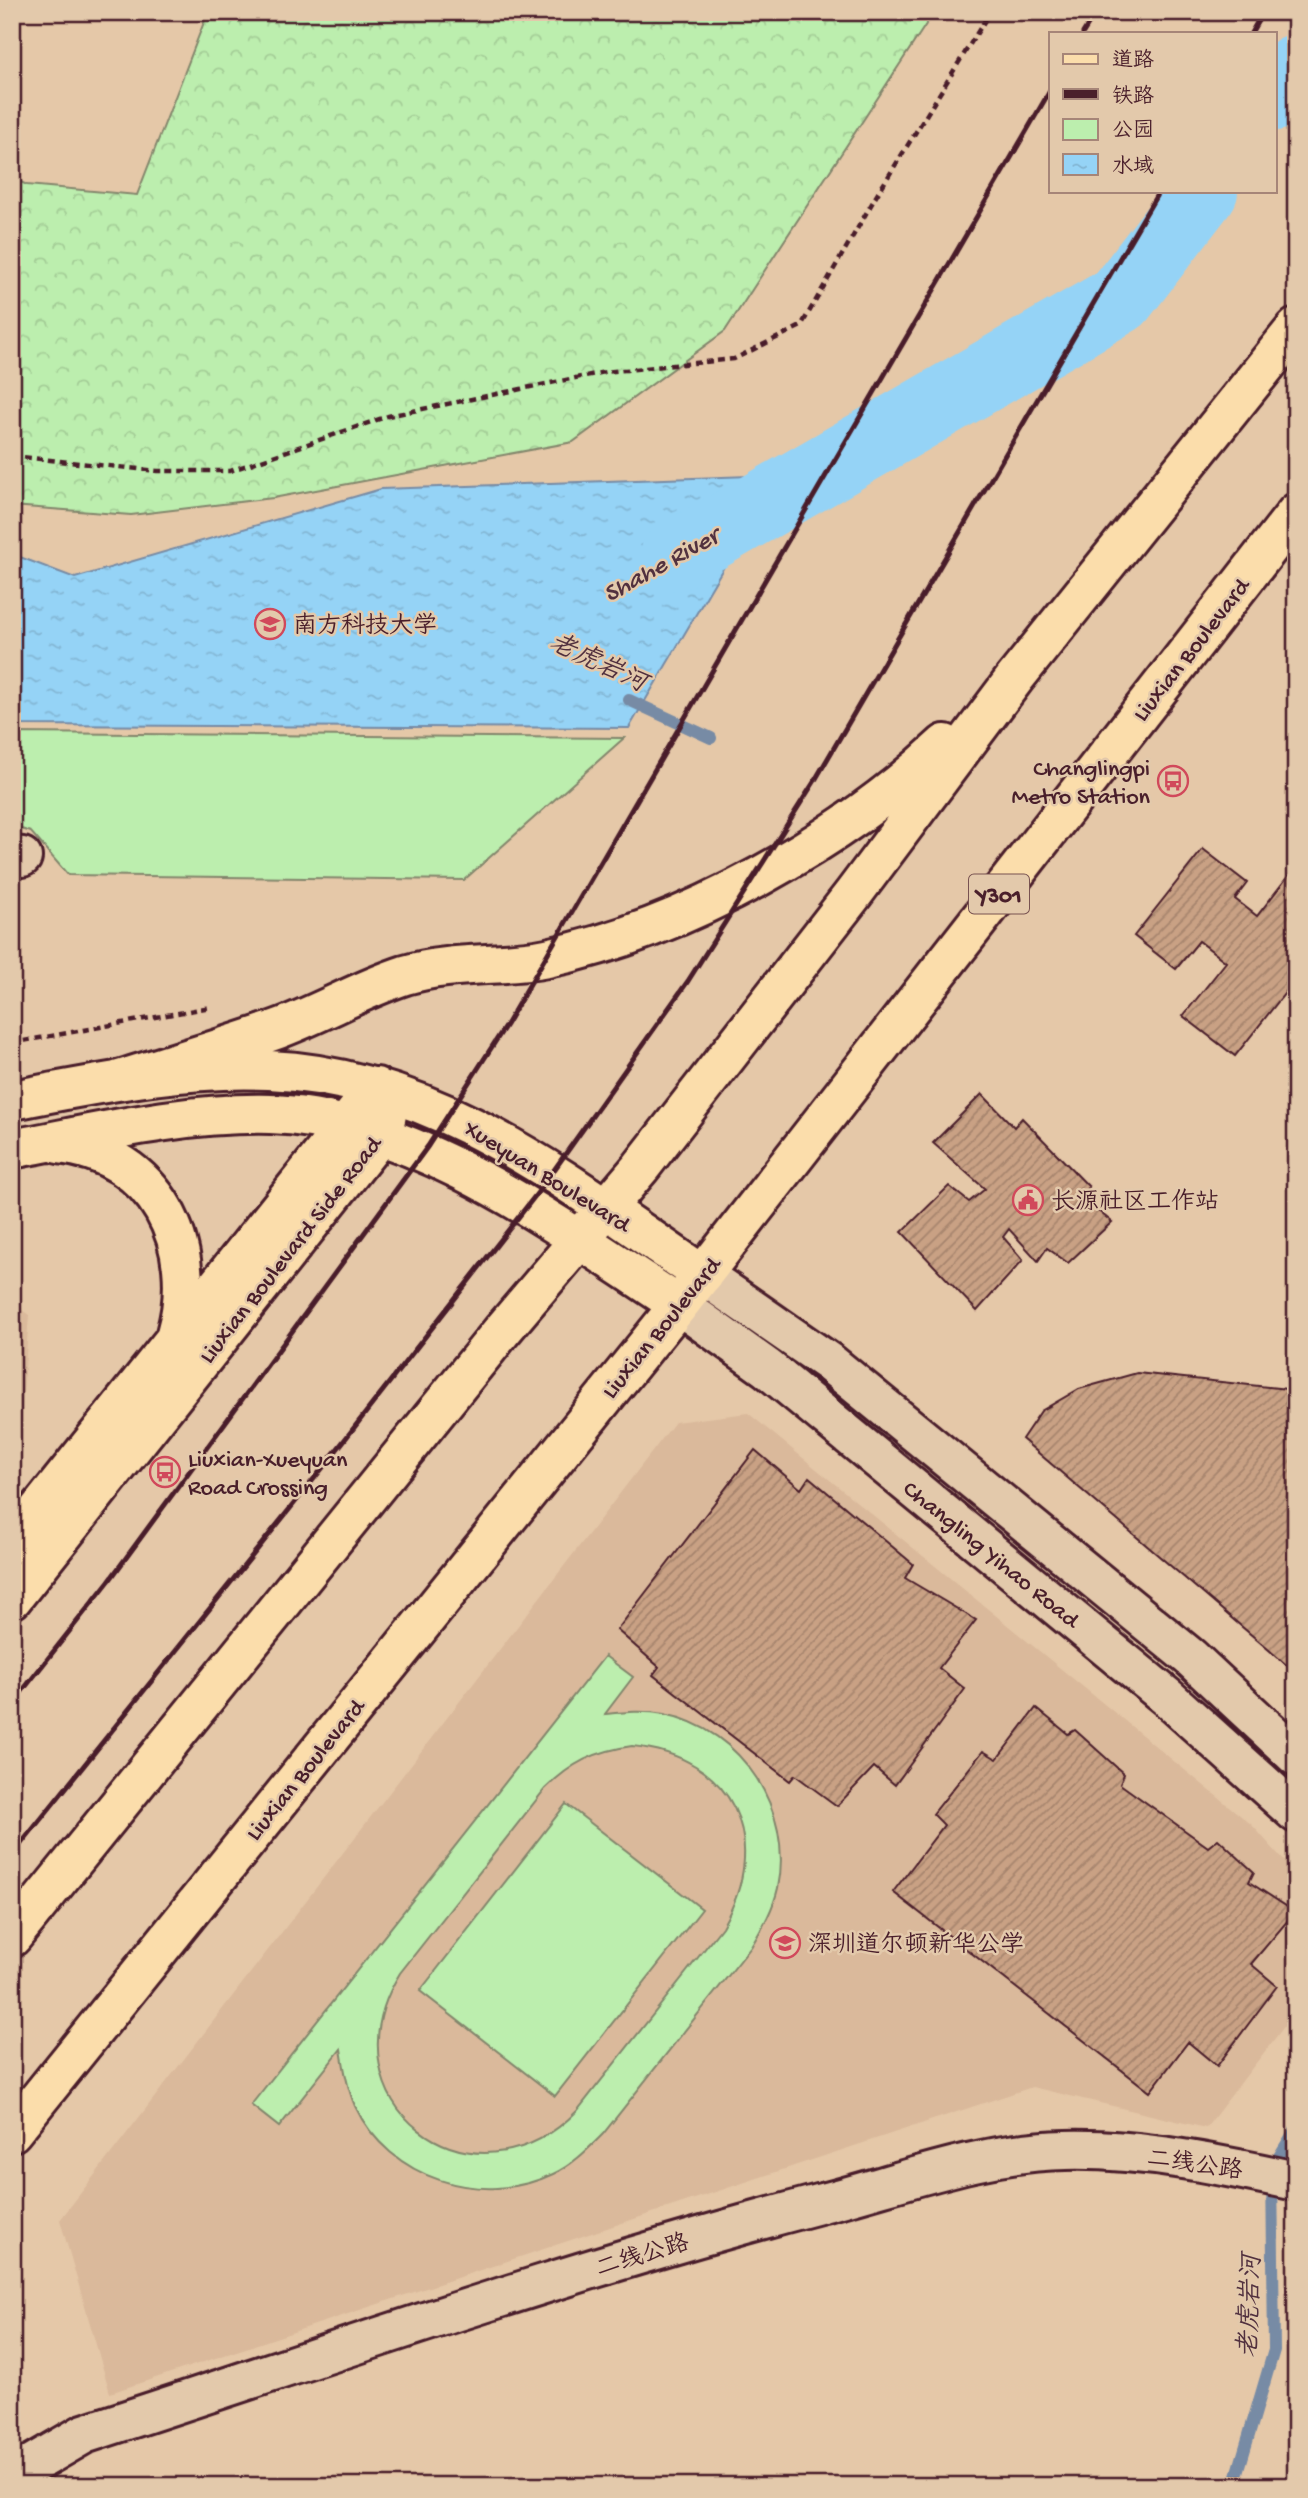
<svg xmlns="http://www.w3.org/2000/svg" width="1308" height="2498" font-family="'Gochi Hand','LXGW WenKai TC',sans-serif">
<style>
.built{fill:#dab99b}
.green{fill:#bceeae;stroke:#83866c;stroke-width:2;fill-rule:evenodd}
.forest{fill:url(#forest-crowns);stroke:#83866c;stroke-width:2}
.water{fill:url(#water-ripples);stroke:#778ba5;stroke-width:2}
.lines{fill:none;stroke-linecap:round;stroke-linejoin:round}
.stream{stroke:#778ba5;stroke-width:12}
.river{stroke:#95d3f6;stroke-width:70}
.building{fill:url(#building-hatch);stroke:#4a1f2b;stroke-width:2}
.minor-casing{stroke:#4a1f2b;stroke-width:44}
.major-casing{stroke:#4a1f2b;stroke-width:44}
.path{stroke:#4a1f2b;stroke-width:4.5;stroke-dasharray:7 5;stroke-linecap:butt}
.minor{stroke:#e3c9ab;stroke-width:38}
.major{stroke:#fbddab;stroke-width:38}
.rail{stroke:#4a1f2b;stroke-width:5}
.labels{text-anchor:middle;stroke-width:5;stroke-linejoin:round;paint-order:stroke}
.shield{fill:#e3c9ab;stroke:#785251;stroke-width:2}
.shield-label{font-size:23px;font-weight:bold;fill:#4a1f2b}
.poi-label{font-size:24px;fill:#4a1f2b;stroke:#e3c9ab;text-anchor:start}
.street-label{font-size:24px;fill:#4a1f2b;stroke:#e3c9ab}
.water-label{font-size:26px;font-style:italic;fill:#52313f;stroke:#e3c9ab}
</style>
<defs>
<pattern id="forest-crowns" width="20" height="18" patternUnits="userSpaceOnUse" patternTransform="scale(1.75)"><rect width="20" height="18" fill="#bceeae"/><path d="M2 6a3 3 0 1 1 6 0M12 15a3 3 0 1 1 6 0" fill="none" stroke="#a3cc96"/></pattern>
<pattern id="water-ripples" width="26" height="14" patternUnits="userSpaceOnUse" patternTransform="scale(1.75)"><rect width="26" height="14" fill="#95d3f6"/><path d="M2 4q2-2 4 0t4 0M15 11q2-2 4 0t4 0" fill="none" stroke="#82b5d3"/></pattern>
<pattern id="building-hatch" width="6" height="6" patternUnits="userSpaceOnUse" patternTransform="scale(1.75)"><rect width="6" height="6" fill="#c9a184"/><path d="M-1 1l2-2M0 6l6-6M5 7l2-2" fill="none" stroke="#a5836c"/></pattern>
</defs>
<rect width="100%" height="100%" fill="#e5c8a8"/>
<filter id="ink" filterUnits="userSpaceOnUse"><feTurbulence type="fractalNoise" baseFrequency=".0143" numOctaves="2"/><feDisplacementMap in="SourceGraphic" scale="14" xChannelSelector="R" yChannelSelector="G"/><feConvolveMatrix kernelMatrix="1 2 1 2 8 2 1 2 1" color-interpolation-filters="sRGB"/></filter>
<g filter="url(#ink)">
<path class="built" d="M12,1303L29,1315L19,1448L12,1456Z
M748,1413L1252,1825L1296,1874V2011L1206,2128L1032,2087L110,2393L60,2220L675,1422Z"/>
<path class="green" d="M12,733L624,738L464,880L68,875L31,832L12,826Z
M605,1656L633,1677L605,1714C625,1712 644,1710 664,1714C742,1729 794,1811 778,1888C773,1910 762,1928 751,1947L603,2134C588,2149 573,2165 553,2174C482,2208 389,2179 355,2106C347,2087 344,2068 341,2049L279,2127L251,2105ZM632,1746C733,1756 773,1840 722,1927L577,2111C471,2218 321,2101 400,1973L545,1789C571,1763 595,1751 632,1746Z
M566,1804L702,1909L555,2096L420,1991Z"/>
<path class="forest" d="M208,12H934L725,331L573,442L273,498L131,515L12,506V178L27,185L137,195Z"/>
<path class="water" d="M778,475L629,728L12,725V554L75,578L381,489Z"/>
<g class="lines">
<path class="stream" d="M629,700L711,738
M1234,2486L1274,2350L1272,2168L1296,2129"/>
<path class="river" d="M1275,96L1296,69
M675,556L1120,299L1203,191"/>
</g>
<path class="building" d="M1203,849L1247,883L1235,899L1257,916L1296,866V979L1235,1056L1183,1016L1226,962L1199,941L1176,969L1134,936Z
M982,1094L1014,1127L1022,1118L1089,1187L1082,1198L1112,1222L1068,1263L1047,1248L1038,1261L1009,1229L1003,1237L1023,1260L977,1311L902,1232L949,1186L969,1202L985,1189L933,1143Z
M1137,1373L1296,1390V1673L1022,1439L1041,1411L1079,1389Z
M755,1450L801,1489L809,1477L913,1564L905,1578L976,1620L939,1668L965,1689L895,1785L874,1767L837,1806L795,1775L790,1781L653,1675L659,1667L617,1630Z
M1036,1708L1068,1734L1075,1730L1124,1774L1120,1784L1208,1847L1218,1839L1254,1872L1249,1882L1295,1912L1251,1964L1277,1986L1217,2066L1188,2042L1150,2092L893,1892L944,1825L933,1814L983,1751L997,1759Z"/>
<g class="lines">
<g class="minor-casing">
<path id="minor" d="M12,856L22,857
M703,1275L830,1363L1190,1657L1296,1756
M679,1305L767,1368L1167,1697L1296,1813
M12,2476L84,2434C328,2355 571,2269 819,2204C897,2184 984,2151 1065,2150C1141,2148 1221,2165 1296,2181"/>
</g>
<g class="major-casing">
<path id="major" d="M116,1081C170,1064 225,1048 278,1029C321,1013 362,989 405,975C452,961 501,967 547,958C686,929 843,840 945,744
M12,1100C97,1084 183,1066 269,1070C438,1077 569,1184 703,1275
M59,1144C157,1154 201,1246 176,1334
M12,1149C97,1133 183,1112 270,1114C413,1118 563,1229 679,1305
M12,1543L376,1087C390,1104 390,1117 379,1137L12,1599
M12,1937L501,1332L641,1167L854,893L1015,678L1296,328
M12,2132L679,1305L1296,513"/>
</g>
<path class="path" d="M12,456L157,471H230L388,416L605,372L734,359L801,326L875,198L990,12
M12,1043L211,1007"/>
<use href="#minor" class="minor"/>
<use href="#major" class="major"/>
<path class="rail" d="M1083,33L1096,12
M1251,33L1263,12
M12,1704L109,1581L428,1146L506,1025L1051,89
M12,1855L321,1470L542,1187L688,981L814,782L1159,191"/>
</g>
</g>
<defs>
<g id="university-ring" transform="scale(1.575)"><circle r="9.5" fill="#e3c9ab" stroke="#d1495b" stroke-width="1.5"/><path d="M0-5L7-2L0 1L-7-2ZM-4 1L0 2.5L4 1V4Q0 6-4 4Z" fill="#d1495b"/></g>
<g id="bus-ring" transform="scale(1.575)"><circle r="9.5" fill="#e3c9ab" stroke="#d1495b" stroke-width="1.5"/><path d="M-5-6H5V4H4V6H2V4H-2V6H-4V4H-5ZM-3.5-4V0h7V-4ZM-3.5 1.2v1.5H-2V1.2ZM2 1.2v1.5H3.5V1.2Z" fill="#d1495b"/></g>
<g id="civic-ring" transform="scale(1.575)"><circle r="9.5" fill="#e3c9ab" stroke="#d1495b" stroke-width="1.5"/><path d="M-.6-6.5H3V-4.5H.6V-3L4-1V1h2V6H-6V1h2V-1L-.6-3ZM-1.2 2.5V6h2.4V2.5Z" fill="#d1495b"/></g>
<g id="school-ring" transform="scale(1.575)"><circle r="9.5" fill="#e3c9ab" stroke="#d1495b" stroke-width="1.5"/><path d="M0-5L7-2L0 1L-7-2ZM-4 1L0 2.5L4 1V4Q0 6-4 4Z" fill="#d1495b"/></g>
</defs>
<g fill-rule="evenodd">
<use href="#university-ring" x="270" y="624"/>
<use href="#bus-ring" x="1173" y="781"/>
<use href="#civic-ring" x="1028" y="1200"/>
<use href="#bus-ring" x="165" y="1472"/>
<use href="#school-ring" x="785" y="1943"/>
</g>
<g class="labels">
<rect class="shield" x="969" y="874.5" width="60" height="39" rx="5"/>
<g class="shield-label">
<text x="999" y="902">Y301</text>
</g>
<g class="poi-label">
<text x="293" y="632">南方科技大学</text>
<text x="1150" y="775" text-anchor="end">Changlingpi<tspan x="1150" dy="28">Metro Station</tspan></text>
<text x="1051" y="1208">长源社区工作站</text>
<text x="188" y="1466">Liuxian-Xueyuan<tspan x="188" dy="28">Road Crossing</tspan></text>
<text x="808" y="1951">深圳道尔顿新华公学</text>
</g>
<g class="street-label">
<text transform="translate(1190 649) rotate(-52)" y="8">Liuxian Boulevard</text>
<text transform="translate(548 1175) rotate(32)" y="8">Xueyuan Boulevard</text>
<text transform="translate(289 1249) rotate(-52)" y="8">Liuxian Boulevard Side Road</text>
<text transform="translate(660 1327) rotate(-51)" y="8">Liuxian Boulevard</text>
<text transform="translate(992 1553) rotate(39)" y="8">Changling Yihao Road</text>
<text transform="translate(304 1769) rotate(-51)" y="8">Liuxian Boulevard</text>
<text transform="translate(1195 2163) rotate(8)" y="8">二线公路</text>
<text transform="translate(642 2254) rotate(-17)" y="8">二线公路</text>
</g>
<g class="water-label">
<text transform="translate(660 563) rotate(-29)" y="9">Shahe River</text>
<text transform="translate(599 661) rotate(25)" y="9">老虎岩河</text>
<text transform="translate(1248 2306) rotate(-88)" y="9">老虎岩河</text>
</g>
</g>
<rect width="1308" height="2498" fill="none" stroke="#e3c9ab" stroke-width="42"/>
<rect x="21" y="21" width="1266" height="2456" fill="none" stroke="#4a1f2b" stroke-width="2.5" filter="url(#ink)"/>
<rect x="1049" y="32" width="228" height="161" fill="#e3c9ab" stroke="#a68578" stroke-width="2"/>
<rect x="1063" y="54" width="35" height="10" fill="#fbddab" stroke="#a68578" stroke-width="2"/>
<text x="1112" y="66" font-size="21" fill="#4a1f2b">道路</text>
<rect x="1063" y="89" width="35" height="10" fill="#4a1f2b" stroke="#a68578" stroke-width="2"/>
<text x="1112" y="102" font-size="21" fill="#4a1f2b">铁路</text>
<rect x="1063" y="119" width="35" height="21" fill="#bceeae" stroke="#a68578" stroke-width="2"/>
<text x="1112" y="136" font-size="21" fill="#4a1f2b">公园</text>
<rect x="1063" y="154" width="35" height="21" fill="url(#water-ripples)" stroke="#a68578" stroke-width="2"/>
<text x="1112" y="172" font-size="21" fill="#4a1f2b">水域</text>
</svg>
